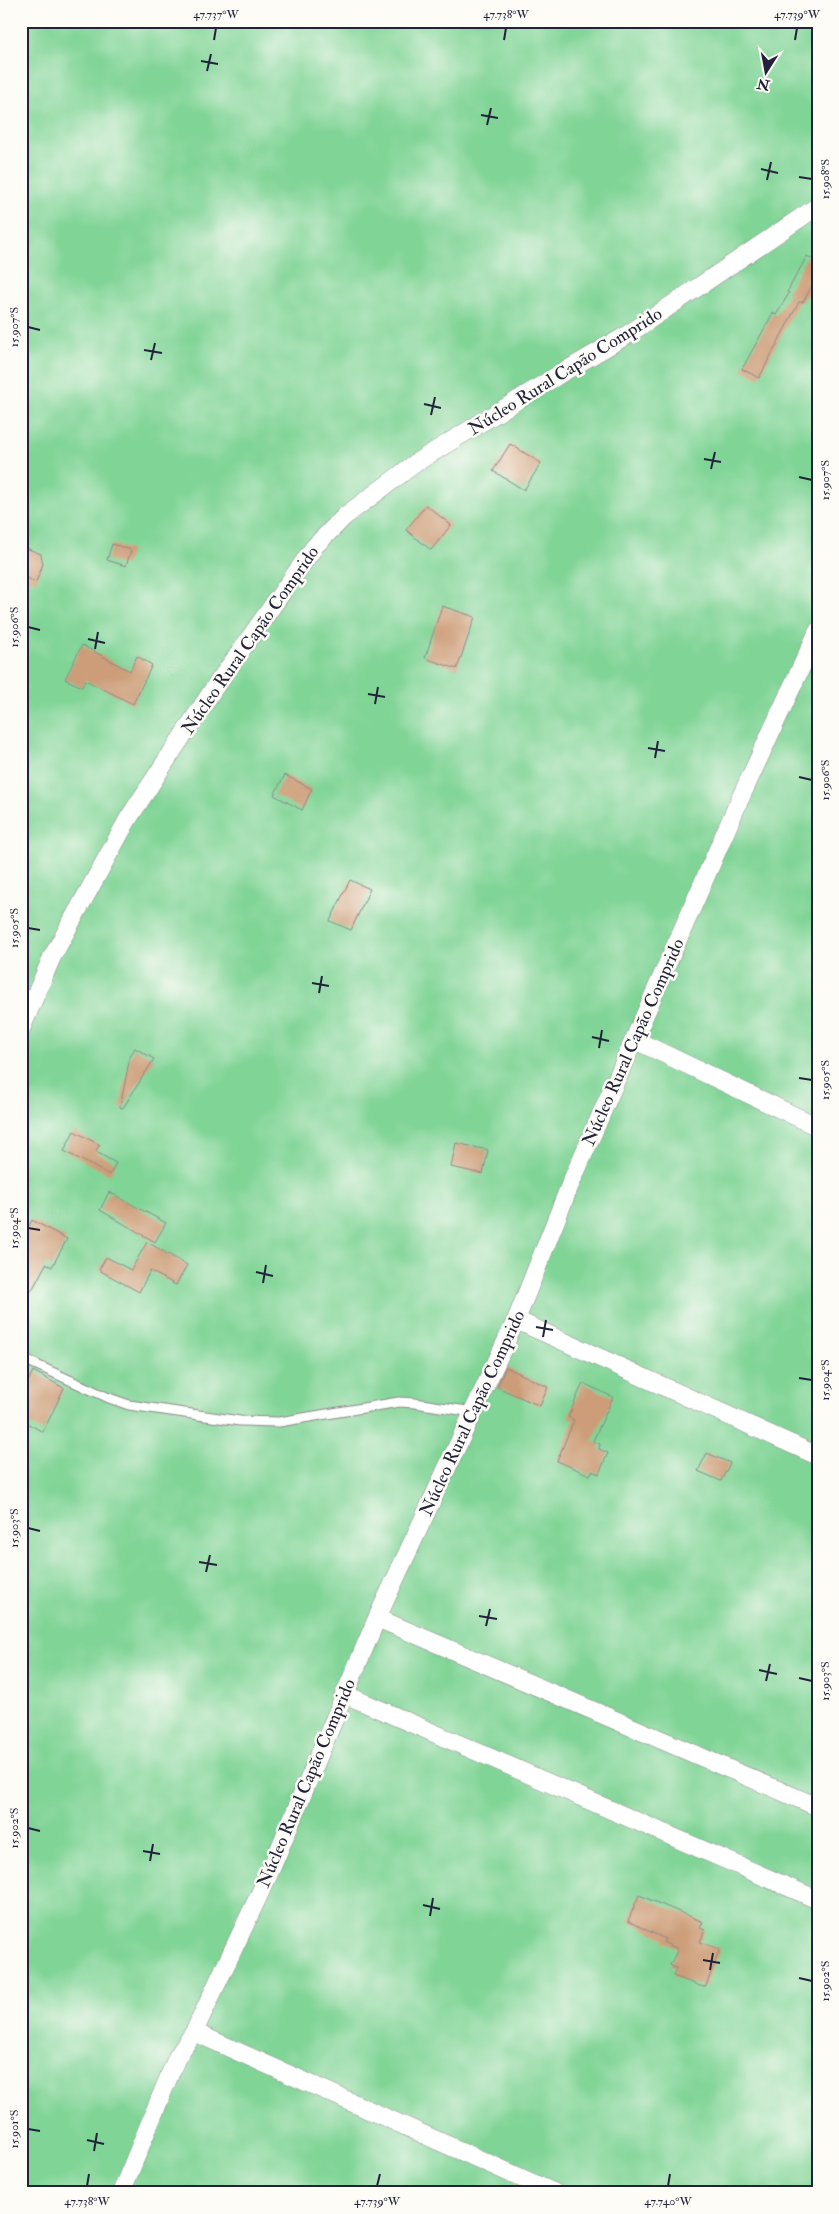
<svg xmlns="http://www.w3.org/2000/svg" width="839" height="2214" font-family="'IM FELL Double Pica',serif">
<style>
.green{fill:#80d496;stroke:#517b68}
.building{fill:#cc9d78}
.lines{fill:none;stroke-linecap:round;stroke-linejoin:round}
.lane-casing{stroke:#8c8688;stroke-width:11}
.street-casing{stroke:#8c8688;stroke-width:19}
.lane{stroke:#fff;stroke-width:9}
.street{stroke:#fff;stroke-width:18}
.ticks{fill:none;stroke:#22223b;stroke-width:2}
.labels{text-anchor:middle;stroke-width:5;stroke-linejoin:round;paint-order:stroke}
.street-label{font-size:18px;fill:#22223b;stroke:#fdfcf7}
.neatline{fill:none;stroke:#22223b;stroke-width:2}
.ticks-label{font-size:12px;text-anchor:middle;fill:#22223b}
</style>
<rect width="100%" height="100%" fill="#fdfcf7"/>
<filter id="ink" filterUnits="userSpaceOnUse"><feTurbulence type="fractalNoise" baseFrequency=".02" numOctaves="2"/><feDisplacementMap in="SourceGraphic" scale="10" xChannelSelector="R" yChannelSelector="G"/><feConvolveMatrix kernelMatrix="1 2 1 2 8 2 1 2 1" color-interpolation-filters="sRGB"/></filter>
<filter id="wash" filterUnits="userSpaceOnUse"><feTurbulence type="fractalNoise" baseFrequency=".0096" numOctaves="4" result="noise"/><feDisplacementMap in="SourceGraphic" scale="20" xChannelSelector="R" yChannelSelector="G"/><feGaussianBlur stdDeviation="1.12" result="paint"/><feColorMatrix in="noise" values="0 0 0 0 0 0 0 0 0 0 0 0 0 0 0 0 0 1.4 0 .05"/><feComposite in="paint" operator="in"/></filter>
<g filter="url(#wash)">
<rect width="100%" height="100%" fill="#f6ead5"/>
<path class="green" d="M21,21H818V2193H21Z"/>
<g id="blocks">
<path class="building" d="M807,256L818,262V276L803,302H799L759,378L742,369L773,313L776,315L789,293L787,292Z
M510,444L541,463L524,490L493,471Z
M426,505L451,525L431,550L406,530Z
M112,544L131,550L126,566L107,560Z
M21,546L41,554L43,564L36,582L21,576Z
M442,606L475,617L457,669L425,658Z
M82,645L130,671L137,656L152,665L133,704L85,680L82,687L65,679Z
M285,775L312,789L302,810L274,795Z
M350,880L370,889L351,930L330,921Z
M135,1048L154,1059L123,1108L120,1107L130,1057Z
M74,1131L100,1145L96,1150L98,1153L116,1163L110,1175L64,1151Z
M456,1143L488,1150L483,1174L451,1167Z
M109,1192L166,1223L155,1242L100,1210Z
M32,1220L67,1239L52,1267L46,1264L32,1290L21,1284V1241Z
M147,1242L187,1265L176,1285L150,1271L139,1292L99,1270L106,1257L131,1270Z
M506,1367L548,1387L540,1406L497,1387Z
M33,1371L64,1388L43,1432L21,1420V1396Z
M583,1383L613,1397L593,1441L600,1444L599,1449L608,1453L599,1474L592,1471L590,1475L557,1461L574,1420L568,1417Z
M707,1453L730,1463L721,1481L698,1471Z
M639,1895L703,1922L700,1928L705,1930L700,1942L720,1949L706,1986L703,1987L673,1976L676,1968L670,1965L678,1949L663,1942L665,1939L628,1921Z"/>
</g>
</g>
<g filter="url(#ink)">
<use href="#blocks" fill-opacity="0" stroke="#8c8688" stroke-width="1"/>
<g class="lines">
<g class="lane-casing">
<path id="lane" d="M28,1361L109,1398L129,1405L240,1421L279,1422L399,1402L415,1403L473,1412"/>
</g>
<g class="street-casing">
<path id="street" d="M21,1029L52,957L128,819L212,691L315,546L345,516L417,462L560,374L627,335L818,206
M635,1040L818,1127
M516,1320L818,1456
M377,1618L818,1807
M344,1694L818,1900
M194,2032L555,2193
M121,2193L177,2057L194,2032L268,1876L377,1618L516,1320L570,1185L739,801L818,631"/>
</g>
<use href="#lane" class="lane"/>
<use href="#street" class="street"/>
</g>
</g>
<path class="ticks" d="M214,40L216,28M504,40L506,28M795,40L797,28M201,61L218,64M207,71L211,54M481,115L498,118M487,125L491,108M761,169L778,173M799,177L812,179M767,180L771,162M28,327L40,330M144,350L162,353M151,360L155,343M424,404L441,408M431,415L435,397M704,459L721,462M711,469L715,452M799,477L812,480M28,627L40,630M88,639L105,643M95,649L98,632M368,694L385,697M375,704L378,687M648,748L665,751M655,758L658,741M799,777L812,780M28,928L40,930M312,983L329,986M319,993L322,976M592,1037L609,1041M599,1048L602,1030M799,1078L812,1080M28,1228L40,1230M256,1272L273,1276M263,1283L266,1265M536,1327L553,1330M543,1337L546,1320M799,1378L812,1380M28,1528L40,1531M199,1562L217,1565M206,1572L210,1555M479,1616L497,1619M486,1626L490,1609M759,1670L777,1674M799,1678L812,1681M766,1681L770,1664M28,1828L40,1831M143,1851L160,1854M150,1861L153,1844M423,1905L440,1909M430,1916L433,1898M703,1960L720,1963M710,1970L713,1953M799,1978L812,1981M28,2129L40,2131M87,2140L104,2144M94,2151L97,2133M87,2186L89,2174M377,2186L380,2174M668,2186L670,2174"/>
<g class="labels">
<g class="street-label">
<text transform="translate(565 371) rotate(-32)" y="6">Núcleo Rural Capão Comprido</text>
<text transform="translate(250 640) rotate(-55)" y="6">Núcleo Rural Capão Comprido</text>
<text transform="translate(633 1042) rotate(-66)" y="6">Núcleo Rural Capão Comprido</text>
<text transform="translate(472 1413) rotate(-65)" y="6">Núcleo Rural Capão Comprido</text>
<text transform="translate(306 1783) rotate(-67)" y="6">Núcleo Rural Capão Comprido</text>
</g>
</g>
<rect width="839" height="2214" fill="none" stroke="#fdfcf7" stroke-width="55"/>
<g transform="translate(766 72) rotate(191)" stroke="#fdfcf7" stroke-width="4" paint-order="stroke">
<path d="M0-4L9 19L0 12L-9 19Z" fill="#22223b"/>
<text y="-8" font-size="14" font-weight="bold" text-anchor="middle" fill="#22223b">N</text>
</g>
<rect x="28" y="28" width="784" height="2158" class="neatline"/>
<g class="ticks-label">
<text x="216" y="18">47.737°W</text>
<text x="506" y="18">47.738°W</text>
<text x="797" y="18">47.739°W</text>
<text transform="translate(825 179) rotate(-90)" y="4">15.908°S</text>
<text transform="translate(14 327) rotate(-90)" y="4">15.907°S</text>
<text transform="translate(825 480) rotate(-90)" y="4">15.907°S</text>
<text transform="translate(14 627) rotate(-90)" y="4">15.906°S</text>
<text transform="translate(825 780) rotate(-90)" y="4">15.906°S</text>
<text transform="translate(14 928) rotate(-90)" y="4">15.905°S</text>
<text transform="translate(825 1080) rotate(-90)" y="4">15.905°S</text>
<text transform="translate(14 1228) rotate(-90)" y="4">15.904°S</text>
<text transform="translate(825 1380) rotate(-90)" y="4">15.904°S</text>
<text transform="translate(14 1528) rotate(-90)" y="4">15.903°S</text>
<text transform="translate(825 1681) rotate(-90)" y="4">15.903°S</text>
<text transform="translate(14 1828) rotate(-90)" y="4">15.902°S</text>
<text transform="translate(825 1981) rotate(-90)" y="4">15.902°S</text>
<text transform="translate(14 2129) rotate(-90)" y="4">15.901°S</text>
<text x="87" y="2205">47.738°W</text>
<text x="377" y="2205">47.739°W</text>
<text x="668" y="2205">47.740°W</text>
</g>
</svg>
